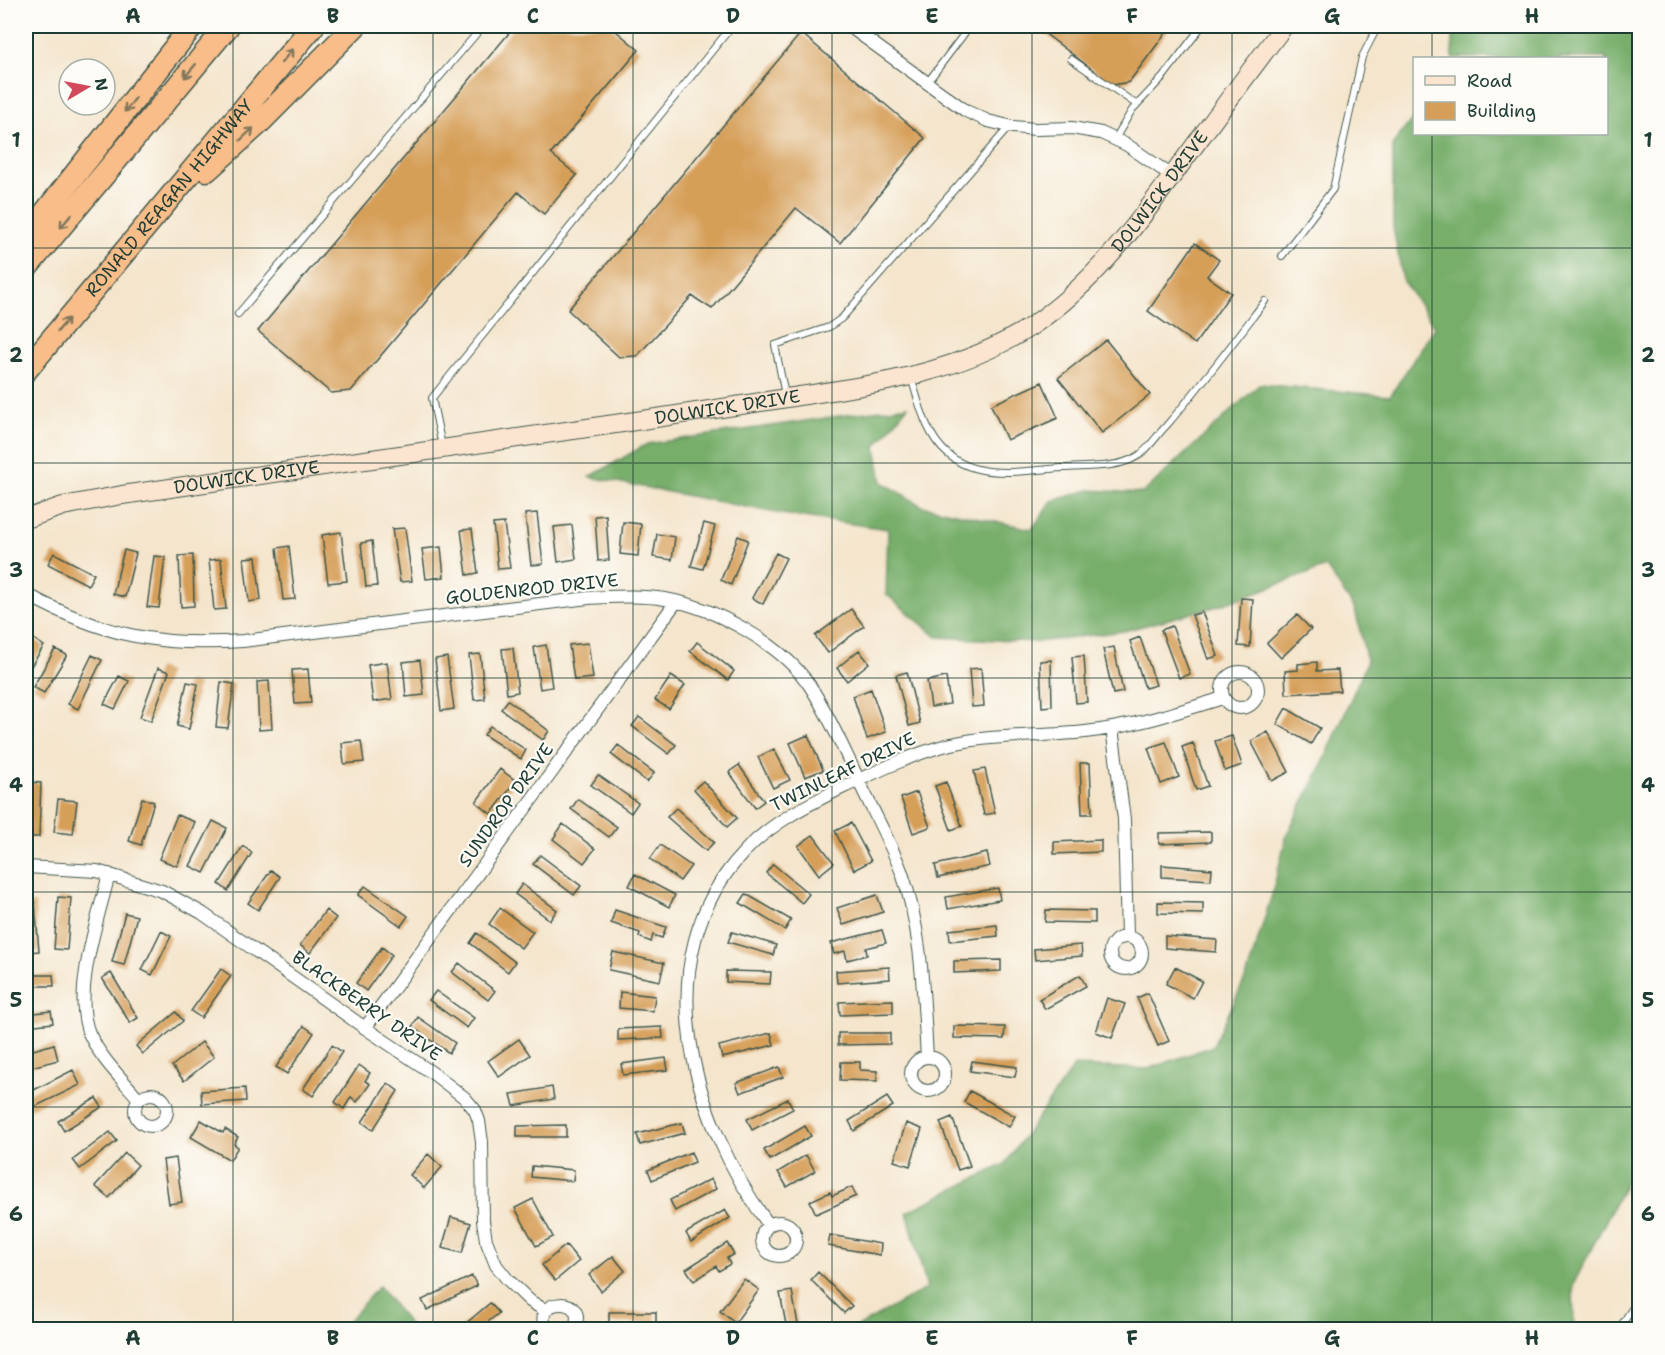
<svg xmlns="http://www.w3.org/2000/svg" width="1665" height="1355" font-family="'Shantell Sans',sans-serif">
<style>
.forest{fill:#77ae6b;stroke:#4b7650;stroke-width:1.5}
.building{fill:#d69f59}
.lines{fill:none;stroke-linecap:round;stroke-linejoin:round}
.lane-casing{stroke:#3f564b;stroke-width:8}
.street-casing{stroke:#3f564b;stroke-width:14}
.secondary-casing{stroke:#3f564b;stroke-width:20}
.highway-casing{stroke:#3f564b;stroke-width:25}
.lane{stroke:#fff;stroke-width:6}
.street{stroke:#fff;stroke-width:12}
.secondary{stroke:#fce5d0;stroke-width:18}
.highway{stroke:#f8bd89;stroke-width:22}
.oneway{stroke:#81775a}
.grid{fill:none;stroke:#1f3d34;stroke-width:1.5;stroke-opacity:0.55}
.labels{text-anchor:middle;stroke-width:4.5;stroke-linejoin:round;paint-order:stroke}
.street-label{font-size:18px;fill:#1f3d34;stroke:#fdfcf7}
.neatline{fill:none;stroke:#1f3d34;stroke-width:2}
.grid-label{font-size:20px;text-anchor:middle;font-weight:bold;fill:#1f3d34}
</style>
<rect width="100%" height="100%" fill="#fdfcf7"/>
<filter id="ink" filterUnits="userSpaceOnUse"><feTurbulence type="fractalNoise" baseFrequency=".0167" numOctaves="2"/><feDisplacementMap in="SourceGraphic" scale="12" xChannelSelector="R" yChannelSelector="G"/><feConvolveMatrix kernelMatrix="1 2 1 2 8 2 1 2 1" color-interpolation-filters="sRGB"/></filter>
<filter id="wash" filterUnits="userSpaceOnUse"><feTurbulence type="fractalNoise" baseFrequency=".008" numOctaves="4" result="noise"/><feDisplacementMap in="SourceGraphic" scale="24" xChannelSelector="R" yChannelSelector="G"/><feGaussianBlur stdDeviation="1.35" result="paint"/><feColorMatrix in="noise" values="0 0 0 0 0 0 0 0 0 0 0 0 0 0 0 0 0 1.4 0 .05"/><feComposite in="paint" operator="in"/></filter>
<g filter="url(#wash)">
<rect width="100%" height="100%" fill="#f4e5cc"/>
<path class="forest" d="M1451,26H1639V1156L1573,1285L1574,1329H854L927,1288L907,1212L1005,1164L1074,1066L1148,1069L1213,1046L1247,975L1271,898L1287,834L1324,761L1367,662L1355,609L1326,567L1218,606L1124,631L1037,642L937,637L886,594L888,529L782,514L590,477L647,444L908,406L876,446L882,482L922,506L1032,529L1052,501L1089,490L1143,493L1260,384L1390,396L1435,327L1403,281L1393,227V144L1414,117V134H1606V58H1453Z
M379,1286L412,1329H341Z"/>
<g id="blocks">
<path class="building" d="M515,26H610L639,50L551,154L577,175L544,214L518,192L351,391L331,393L258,331Z
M1035,26H1171L1129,82L1113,85Z
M801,33L925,138L840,243L796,208L712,309L692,296L637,356L619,357L568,310Z
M1195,243L1219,260L1207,276L1231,293L1195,344L1148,311Z
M1106,340L1150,395L1102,433L1058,378Z
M1042,382L1058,418L1007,440L991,405Z
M537,513L543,564L531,565L525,514Z
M606,515L609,560L598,561L595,516Z
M623,522L641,524L638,556L620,554Z
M504,523L510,568L498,569L493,524Z
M704,523L715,526L703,569L691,566Z
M572,525L576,559L558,562L554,527Z
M405,528L412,581L400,582L392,529Z
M472,529L478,573L467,575L461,530Z
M341,532L347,581L328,583L322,535Z
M657,534L675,537L672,560L653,557Z
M738,536L748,540L731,585L721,580Z
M372,541L377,586L366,587L361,543Z
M289,546L295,599L283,600L277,548Z
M441,547L444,577L426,579L422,549Z
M124,550L136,553L125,597L113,594Z
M54,553L94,574L88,585L48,564Z
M776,553L786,558L763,604L752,598Z
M193,555L194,606L181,607L179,556Z
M154,556L165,557L159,608L147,607Z
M256,557L261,600L249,602L244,558Z
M221,559L226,609L214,610L209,560Z
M1241,598L1253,599L1250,647L1238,646Z
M851,609L864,626L828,653L815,636Z
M1202,612L1218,656L1208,659L1192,615Z
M1297,615L1311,629L1281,658L1267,643Z
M1172,626L1190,674L1179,678L1161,630Z
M28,635L44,646L26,674V638Z
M1140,637L1156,685L1145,688L1130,641Z
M697,642L734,671L728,680L690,651Z
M588,643L593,678L574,680L569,645Z
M546,645L552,687L540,689L534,647Z
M1114,647L1123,692L1113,694L1103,649Z
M513,648L518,692L507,694L502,649Z
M55,649L67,655L44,693L33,687Z
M859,650L869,663L847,681L837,668Z
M480,654L485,699L474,700L469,655Z
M92,655L102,660L78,709L68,704Z
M1084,656L1087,702L1076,703L1072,657Z
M447,657L454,709L441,711L435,659Z
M420,660L424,695L406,697L403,662Z
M1051,660L1052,706L1042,707L1040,661Z
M387,662L392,699L373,702L368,665Z
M1317,662V671L1338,670L1340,691L1286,694L1285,671L1298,670V664Z
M158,668L169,672L151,721L140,717Z
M981,668L984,706L972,707L969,669Z
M308,669L311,703L295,704L292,670Z
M907,672L920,723L909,726L896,675Z
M119,676L129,681L115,709L104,704Z
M671,676L685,685L669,709L655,700Z
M946,677L950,704L931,707L927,681Z
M269,681L272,729L259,730L257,682Z
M187,682L198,684L189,729L177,726Z
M221,682L234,684L228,728L216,727Z
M871,689L886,732L867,739L853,696Z
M508,700L549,731L543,740L501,709Z
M1286,708L1320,728L1311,744L1277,724Z
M639,717L676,745L669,754L632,726Z
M490,726L526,750L521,759L484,735Z
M1268,732L1289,772L1272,781L1251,741Z
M808,735L823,770L805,777L790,743Z
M1232,736L1242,765L1225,771L1215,741Z
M361,741L364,762L344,764L342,743Z
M1166,742L1179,777L1161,784L1148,748Z
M1193,743L1208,786L1196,790L1182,747Z
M618,745L654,773L647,782L611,754Z
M774,749L790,780L773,788L758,757Z
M1080,763H1090L1092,814H1082Z
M739,765L764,801L755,808L729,772Z
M500,769L516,781L491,814L476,802Z
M985,769L995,813L984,815L974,771Z
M598,775L638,803L631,813L591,785Z
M703,781L737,818L727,827L694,789Z
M29,782L41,783L39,837H27Z
M946,782L962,826L951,830L935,786Z
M917,792L930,827L913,833L901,798Z
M142,798L154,802L141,845L129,841Z
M58,799L77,801L73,834L54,832Z
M578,799L617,827L609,837L571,809Z
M676,808L714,842L706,851L667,817Z
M177,815L195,822L177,866L159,859Z
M213,821L227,828L204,873L190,866Z
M851,823L871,861L854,870L835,831Z
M563,824L595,849L584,863L553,839Z
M1211,832V842L1159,844V833Z
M813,835L834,863L819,875L798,846Z
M1101,840V852L1054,854V842Z
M660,845L691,866L680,881L650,859Z
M243,846L252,853L228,891L219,884Z
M987,853L990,866L938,878L935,865Z
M540,855L581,886L574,895L533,864Z
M773,864L809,894L802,903L766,873Z
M1162,865L1212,869L1211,880L1162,877Z
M271,870L280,877L258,910L248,903Z
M635,874L675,895L669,907L629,886Z
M522,884L557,910L550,920L515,894Z
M365,886L408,916L401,926L358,895Z
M998,888L1000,900L948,909L946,897Z
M746,894L791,920L785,930L740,903Z
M877,895L883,912L843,925L837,908Z
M58,897L71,898L67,950L54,949Z
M1158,902L1203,903V914L1158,913Z
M35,903L39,951L29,952L26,904Z
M500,908L533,932L521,948L489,924Z
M326,910L336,918L310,953L300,945Z
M615,910L666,927L662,938L653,935L651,942L639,937L640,933L611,923Z
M1046,910L1095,911V923L1045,922Z
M125,913L137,916L124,965L112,962Z
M997,925L998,936L950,941L949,930Z
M882,930L886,943L866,948L867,955L847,960L845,951L834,954L831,943Z
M161,931L171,936L152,975L142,970Z
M732,932L776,945L773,955L728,942Z
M477,933L515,962L508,972L470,943Z
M1165,936L1217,940L1216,952L1165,948Z
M1081,945L1082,956L1035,960L1034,949Z
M382,947L392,955L366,991L356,983Z
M613,952L664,963L660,981L609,970Z
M1001,960V971L954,973V961Z
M459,963L495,991L488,1000L452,972Z
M889,967L890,979L837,983L836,971Z
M1175,967L1202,981L1193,998L1166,984Z
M221,969L231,976L201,1018L191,1011Z
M726,971L771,972L770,984L726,982Z
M111,973L138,1018L130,1023L102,978Z
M26,975H53L54,986H26Z
M1080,975L1086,986L1045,1009L1039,999Z
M436,991L474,1018L467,1028L429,1000Z
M620,992L655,996L653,1011L619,1008Z
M1148,993L1169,1041L1158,1046L1137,998Z
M1107,998L1125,1004L1112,1038L1096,1032Z
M893,1000V1013L840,1015L839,1002Z
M51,1011L53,1023L26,1026V1014Z
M176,1012L183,1021L143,1054L136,1046Z
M418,1017L455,1043L449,1053L412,1027Z
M304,1026L314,1033L287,1074L276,1067Z
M954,1026L1005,1027L1004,1039L954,1038Z
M662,1027L663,1038L618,1040V1029Z
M771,1033L774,1045L722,1058L719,1046Z
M838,1033H890V1044L838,1045Z
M519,1039L530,1055L499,1077L488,1061Z
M202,1042L214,1057L184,1081L172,1066Z
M54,1044L58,1060L28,1068L26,1052Z
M332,1045L342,1052L313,1096L303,1089Z
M666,1058L668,1070L623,1075L621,1064Z
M972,1061L1017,1067L1015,1077L970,1071Z
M841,1062H860V1070L877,1071V1081L840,1080Z
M359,1065L370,1073L365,1081L370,1084L357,1102L351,1097L344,1109L335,1102Z
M779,1067L783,1077L740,1093L736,1083Z
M73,1070L80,1085L30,1109L26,1099V1094Z
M388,1083L398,1091L373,1130L362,1122Z
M552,1087L554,1099L514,1106L511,1094Z
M245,1088L246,1101L202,1104L201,1091Z
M970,1091L1015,1116L1009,1127L964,1102Z
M887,1097L893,1106L854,1131L849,1121Z
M96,1098L102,1107L64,1131L58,1121Z
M788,1099L793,1109L752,1130L747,1119Z
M952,1117L970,1166L958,1170L940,1122Z
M201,1120L223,1133L225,1129L238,1137L234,1144L238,1147L230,1160L191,1137Z
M682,1123L685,1133L640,1145L637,1134Z
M906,1123L922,1129L910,1166L894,1161Z
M566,1125V1137H517V1126Z
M805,1126L811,1136L770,1160L764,1150Z
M110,1132L117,1141L80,1169L73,1160Z
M691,1152L695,1162L652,1180L648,1170Z
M125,1153L138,1165L109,1198L95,1186Z
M428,1154L442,1167L424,1188L410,1175Z
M806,1155L815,1171L787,1187L778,1172Z
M176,1158L182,1202L169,1204L163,1160Z
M532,1166L574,1170L573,1181L531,1177Z
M711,1179L716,1189L675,1211L670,1200Z
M852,1187L856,1196L816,1214L810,1201L830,1192L832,1196Z
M533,1199L553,1237L536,1246L515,1208Z
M725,1210L730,1218L691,1242L686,1233Z
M451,1217L471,1223L462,1253L442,1248Z
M830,1235L881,1244L880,1255L828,1246Z
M727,1243L734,1254L727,1258L730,1264L719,1271L716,1266L694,1281L686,1269Z
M566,1245L579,1261L555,1281L542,1265Z
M613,1256L625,1271L601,1291L589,1275Z
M818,1272L852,1306L844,1313L811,1280Z
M472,1276L477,1286L427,1310L422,1300Z
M744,1279L759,1290L735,1323L720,1311Z
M792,1291L799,1330H787L780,1293Z
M490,1303L499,1313L478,1330H458Z
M609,1312H656V1323H609Z"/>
</g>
</g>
<g filter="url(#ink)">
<use href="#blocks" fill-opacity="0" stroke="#3f564b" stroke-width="1.5"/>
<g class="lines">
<g class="lane-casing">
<path id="lane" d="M1071,59L1137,105
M927,83L970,26
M1115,139L1132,110L1163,77L1202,26
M1282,256L1333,189L1362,57L1378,26
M238,314L483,26
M911,377C916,393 920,410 927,425C954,485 1009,472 1062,468C1086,466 1117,469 1138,456C1148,450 1157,435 1166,426C1201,386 1233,343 1265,301
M785,395L775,345L829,327L842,318L1009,127
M442,446L432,398L732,26
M1618,1330L1640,1297"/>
</g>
<g class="street-casing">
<path id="street" d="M849,26L966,111L988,121L1013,127L1036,129L1072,128L1101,133L1127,145L1172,176
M26,594C101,635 158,647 243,641L588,598C613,597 639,595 665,599C714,607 782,644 810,686C829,715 843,748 858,779C872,810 890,841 902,873C923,933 923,996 927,1057
M1222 690a18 18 0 1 1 36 0a18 18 0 1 1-36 0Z
M1112,728L1124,819L1127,936
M26,867L97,871L162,891L202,913L365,1028L431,1072L465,1098L475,1110L479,1121L482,1142L483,1221L486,1240L496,1265L507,1279L530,1301L546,1311
M109,874C99,916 72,992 89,1033C100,1058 122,1079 139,1099
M1110 953a16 16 0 1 1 32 0a16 16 0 1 1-32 0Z
M365,1028L676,602
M911 1074a17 17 0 1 1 34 0a17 17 0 1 1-34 0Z
M135 1110a16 16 0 1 1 32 0a16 16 0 1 1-32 0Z
M762 1239a17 17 0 1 1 34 0a17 17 0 1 1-34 0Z
M769,1225C692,1121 644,958 744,852C773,821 811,803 848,785C880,770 913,754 947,745C992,734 1039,737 1085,732C1132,727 1178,712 1223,698
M547,1330C528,1296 593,1295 573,1330"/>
</g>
<g class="secondary-casing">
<g id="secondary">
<path id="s1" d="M26,519L63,506L122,495C289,471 455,447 622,423C679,415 736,406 793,397C877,384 961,373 1033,325C1094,284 1138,223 1181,164C1215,118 1249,72 1284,26"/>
</g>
</g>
<g class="highway-casing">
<g id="highway">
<path d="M207,170L259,123L355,26"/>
<path d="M26,237L192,26"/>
<path d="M26,268L228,26"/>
<path id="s2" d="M26,370L313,26"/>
</g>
</g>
<use href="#lane" class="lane"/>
<use href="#street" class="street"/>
<use href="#secondary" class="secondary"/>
<use href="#highway" class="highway"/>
</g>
<defs><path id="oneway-shaft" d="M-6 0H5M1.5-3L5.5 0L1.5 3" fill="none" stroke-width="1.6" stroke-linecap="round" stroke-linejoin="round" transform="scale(1.5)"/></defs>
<g class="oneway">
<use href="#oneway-shaft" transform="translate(287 56) rotate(-50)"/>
<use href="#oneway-shaft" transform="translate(190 71) rotate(130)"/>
<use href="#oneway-shaft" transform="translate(130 105) rotate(129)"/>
<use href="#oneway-shaft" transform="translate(247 134) rotate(-43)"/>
<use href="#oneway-shaft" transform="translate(66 221) rotate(130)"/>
<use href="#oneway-shaft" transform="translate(63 325) rotate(-50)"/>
</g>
</g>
<path class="grid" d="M233,26V1330M433,26V1330M633,26V1330M832,26V1330M1032,26V1330M1232,26V1330M1432,26V58M1432,134V1330M26,248H1640M26,463H1640M26,678H1640M26,892H1640M26,1107H1640"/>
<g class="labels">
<g class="street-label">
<text dy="6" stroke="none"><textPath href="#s1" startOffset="1215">DOLWICK DRIVE</textPath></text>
<text dy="6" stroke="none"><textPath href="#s2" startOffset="224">RONALD REAGAN HIGHWAY</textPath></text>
<text dy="6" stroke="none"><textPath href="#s1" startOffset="711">DOLWICK DRIVE</textPath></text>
<text dy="6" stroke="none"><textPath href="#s1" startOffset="225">DOLWICK DRIVE</textPath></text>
<text transform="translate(532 589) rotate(-6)" y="6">GOLDENROD DRIVE</text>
<text transform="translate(843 772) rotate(-26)" y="6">TWINLEAF DRIVE</text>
<text transform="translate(506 805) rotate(-54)" y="6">SUNDROP DRIVE</text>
<text transform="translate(367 1006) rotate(35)" y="6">BLACKBERRY DRIVE</text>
</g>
</g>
<rect width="1665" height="1355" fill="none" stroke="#fdfcf7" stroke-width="66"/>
<rect x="1413" y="57" width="195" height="78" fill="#fdfcf7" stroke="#a4b0a9" stroke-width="1.5"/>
<rect x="1425" y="76" width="30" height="9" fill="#fce5d0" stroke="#a4b0a9" stroke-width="1.5"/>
<text x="1467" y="87" font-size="18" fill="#1f3d34">Road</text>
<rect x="1425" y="102" width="30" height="18" fill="#d69f59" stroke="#a4b0a9" stroke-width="1.5"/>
<text x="1467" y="117" font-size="18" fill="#1f3d34">Building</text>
<g transform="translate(87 87) rotate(80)"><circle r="28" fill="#fdfcf7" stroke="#a4b0a9" stroke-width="1.5"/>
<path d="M0-4.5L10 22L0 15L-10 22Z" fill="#d1495b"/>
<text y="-9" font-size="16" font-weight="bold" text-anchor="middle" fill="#1f3d34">N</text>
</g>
<rect x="33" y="33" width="1599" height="1289" class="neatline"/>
<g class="grid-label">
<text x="133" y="23">A</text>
<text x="333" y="23">B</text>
<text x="533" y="23">C</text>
<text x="733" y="23">D</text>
<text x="932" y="23">E</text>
<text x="1132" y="23">F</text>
<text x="1332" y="23">G</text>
<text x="1532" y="23">H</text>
<text x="16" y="147">1</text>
<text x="1648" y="147">1</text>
<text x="16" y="362">2</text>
<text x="1648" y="362">2</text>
<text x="16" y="577">3</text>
<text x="1648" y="577">3</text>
<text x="16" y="792">4</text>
<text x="1648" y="792">4</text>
<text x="16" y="1007">5</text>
<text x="1648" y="1007">5</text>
<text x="16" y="1221">6</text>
<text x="1648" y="1221">6</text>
<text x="133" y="1345">A</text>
<text x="333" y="1345">B</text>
<text x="533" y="1345">C</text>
<text x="733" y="1345">D</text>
<text x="932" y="1345">E</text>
<text x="1132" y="1345">F</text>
<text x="1332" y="1345">G</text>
<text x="1532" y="1345">H</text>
</g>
</svg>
